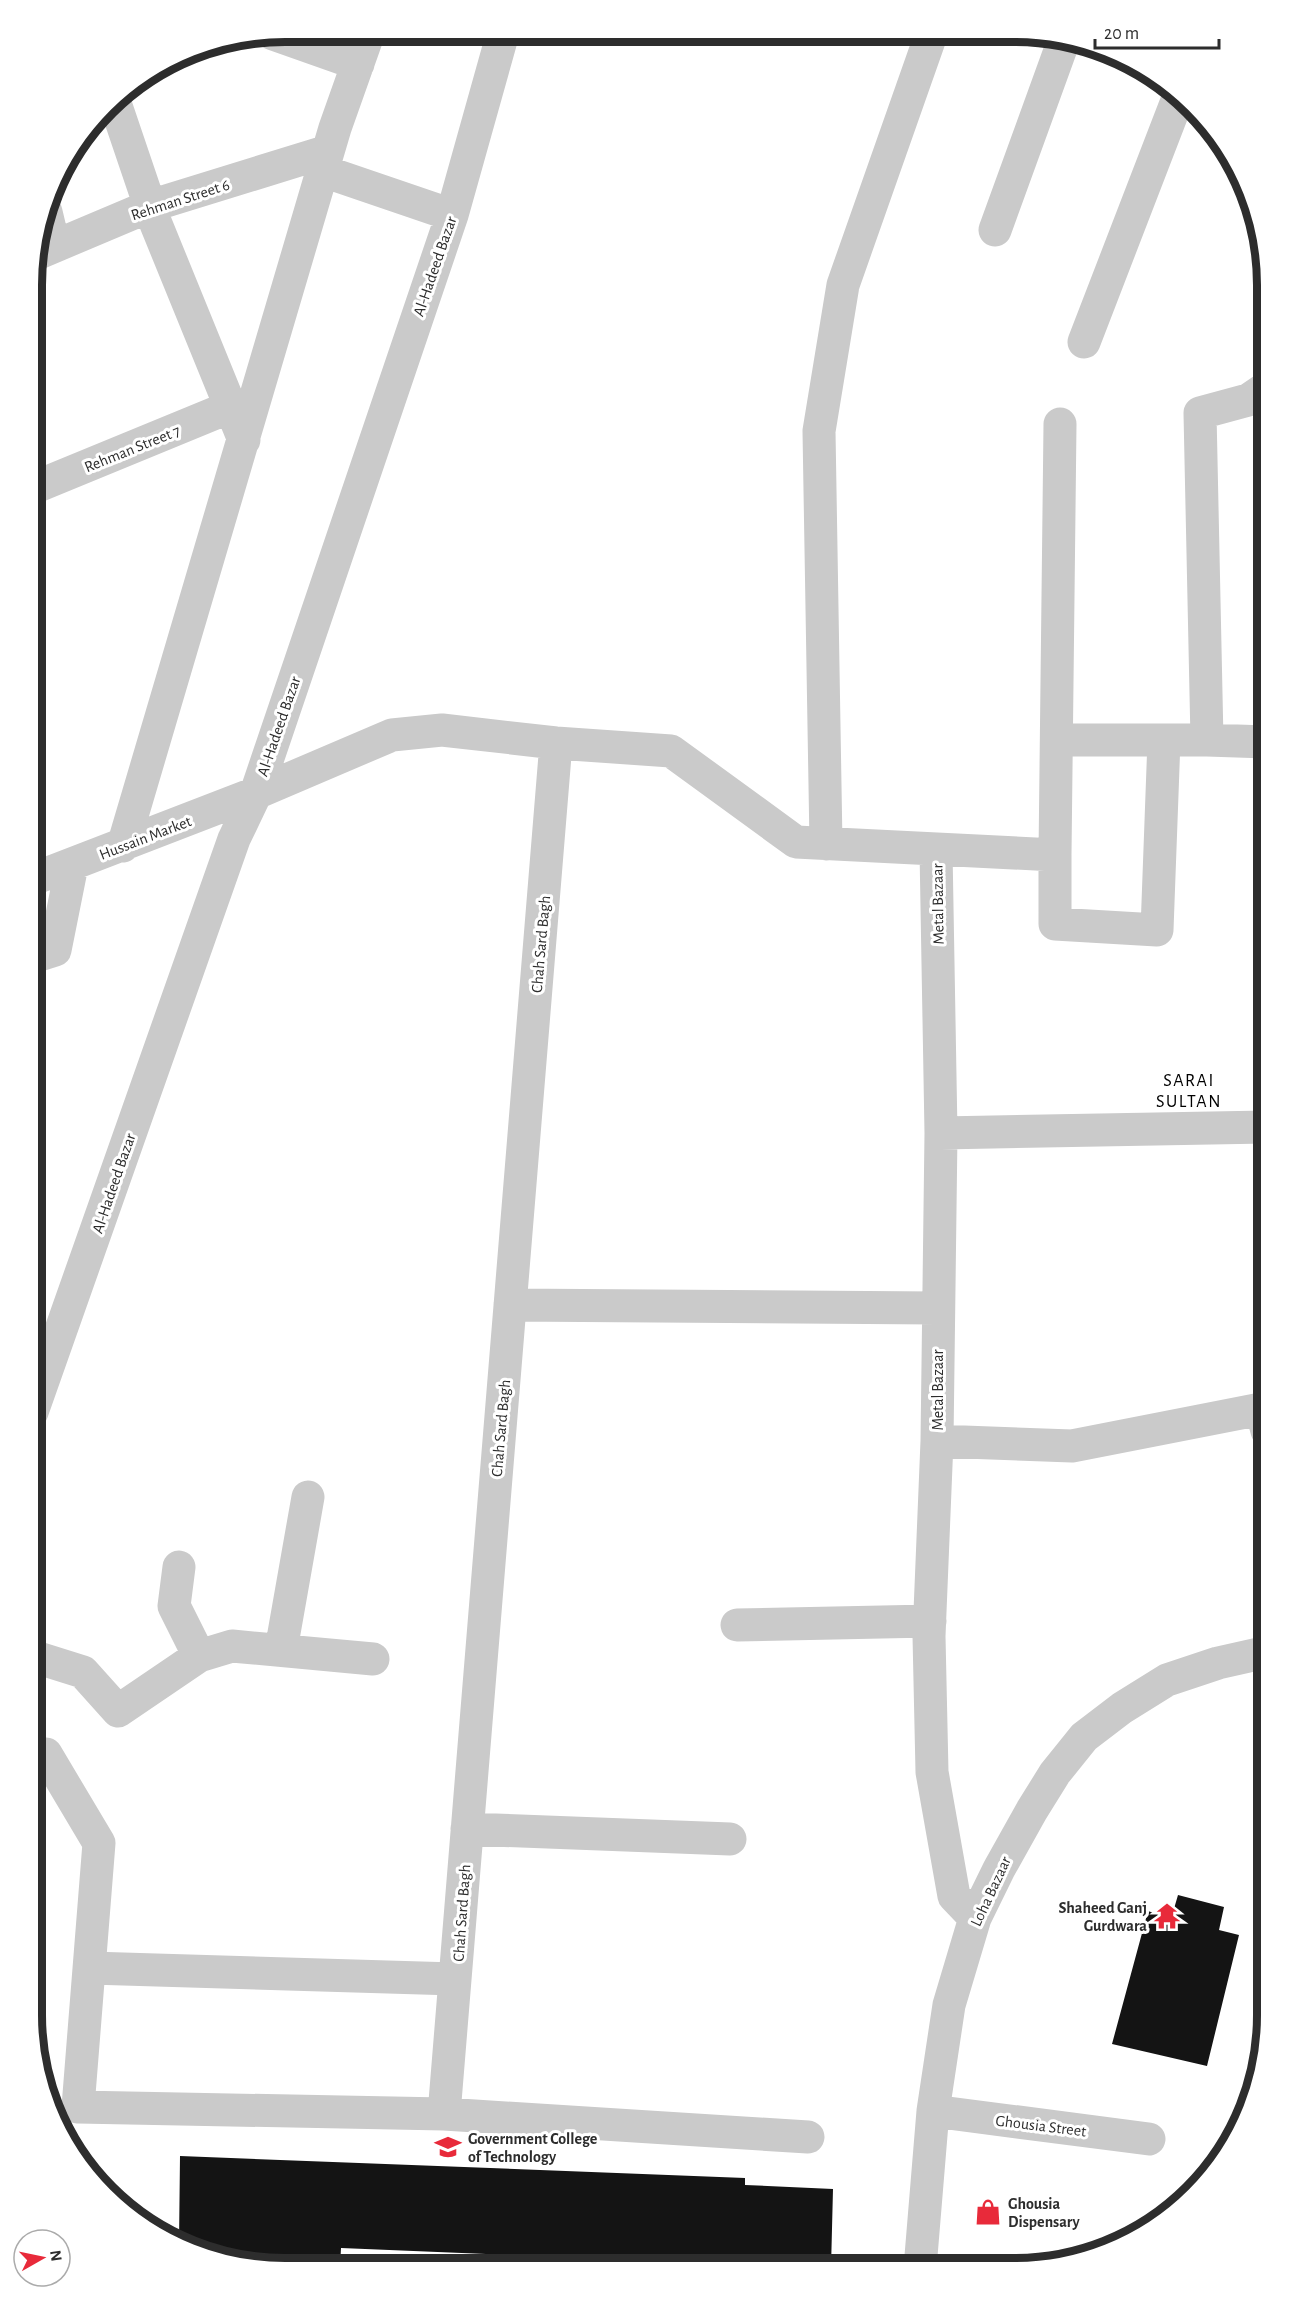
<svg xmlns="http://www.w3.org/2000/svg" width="1299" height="2300" font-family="'Alegreya Sans',sans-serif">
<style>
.building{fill:#141414}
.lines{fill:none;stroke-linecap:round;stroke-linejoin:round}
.minor{stroke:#cacaca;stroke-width:33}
.labels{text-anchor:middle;stroke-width:6;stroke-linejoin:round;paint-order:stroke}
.street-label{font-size:16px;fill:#2d2d2d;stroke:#fff}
.poi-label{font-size:16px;font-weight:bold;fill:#2d2d2d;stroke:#fff;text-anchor:start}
.neighbourhood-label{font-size:18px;letter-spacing:1.5px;fill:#000;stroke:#fff}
.rim{fill:none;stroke:#2d2d2d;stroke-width:8}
</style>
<rect width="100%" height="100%" fill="#fff"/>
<path class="building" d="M1178,1895L1224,1907L1219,1930L1239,1935L1207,2066L1112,2044L1148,1911L1171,1919Z
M180,2156L745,2178V2185L833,2189L831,2268L581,2267V2258L341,2248L340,2267L252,2266L188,2249L179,2244Z"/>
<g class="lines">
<path class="minor" d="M273,34L358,64
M114,100L156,224L244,440
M323,171L452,215
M46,212L54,246
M995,230L1065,37
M34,255L150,206L328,151
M1084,342L1180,93
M33,488L230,407
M1057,740H1207L1200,413L1248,400L1267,387
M1207,740L1267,742
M826,844L819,431L843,285L931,35
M123,846L335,128L369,32
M936,850L941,1133L937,1441L929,1636L932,1772L954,1896L975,1918
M1055,855L1060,424
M33,879L256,793L392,735L442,730L556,743L671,751L796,842L1055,855V924L1157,930L1164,740
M33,957L55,950L72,865
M941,1133L1267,1127
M510,1305L937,1308
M32,1412L234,839L256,793L452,215L503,33
M937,1441L1072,1446L1261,1409L1267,1431
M179,1567L174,1606L199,1656
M737,1625L930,1621
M281,1650L308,1497
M32,1656L83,1672L118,1711L199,1656L232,1646L373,1659
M46,1754L99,1843L78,2107L444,2114L808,2137
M467,1829L730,1839
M90,1968L455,1979
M933,2111L1149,2139
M444,2114L556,743
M920,2268L933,2111L949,2005L975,1918L999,1869L1032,1810L1055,1773L1084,1737L1122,1708L1167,1680L1218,1663L1267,1652"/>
</g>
<defs>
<g id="temple-bare" transform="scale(2.07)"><path d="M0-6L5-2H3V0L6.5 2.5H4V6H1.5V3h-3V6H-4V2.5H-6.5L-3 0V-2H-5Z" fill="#e82a3a" stroke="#fff" stroke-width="2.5" paint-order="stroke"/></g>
<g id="school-bare" transform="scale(2.07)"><path d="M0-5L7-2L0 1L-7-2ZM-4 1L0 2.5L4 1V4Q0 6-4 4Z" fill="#e82a3a" stroke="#fff" stroke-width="2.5" paint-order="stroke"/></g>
<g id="shop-bare" transform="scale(2.07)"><path d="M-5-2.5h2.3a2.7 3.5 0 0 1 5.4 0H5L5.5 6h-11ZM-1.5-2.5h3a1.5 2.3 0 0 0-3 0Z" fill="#e82a3a" stroke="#fff" stroke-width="2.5" paint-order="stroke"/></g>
</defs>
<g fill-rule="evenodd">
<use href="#temple-bare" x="1167" y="1916"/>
<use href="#school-bare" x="448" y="2147"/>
<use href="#shop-bare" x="988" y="2212"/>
</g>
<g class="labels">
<g class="street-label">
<text transform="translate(180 199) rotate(-18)" y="6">Rehman Street 6</text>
<text transform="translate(434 266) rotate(-71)" y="6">Al-Hadeed Bazar</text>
<text transform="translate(132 448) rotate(-22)" y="6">Rehman Street 7</text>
<text transform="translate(278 726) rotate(-71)" y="6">Al-Hadeed Bazar</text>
<text transform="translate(145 837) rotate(-21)" y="6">Hussain Market</text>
<text transform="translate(937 904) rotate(-91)" y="6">Metal Bazaar</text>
<text transform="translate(540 944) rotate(-85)" y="6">Chah Sard Bagh</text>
<text transform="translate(113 1183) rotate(-71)" y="6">Al-Hadeed Bazar</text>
<text transform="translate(937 1390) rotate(-90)" y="6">Metal Bazaar</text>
<text transform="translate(500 1428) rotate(-85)" y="6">Chah Sard Bagh</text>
<text transform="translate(990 1891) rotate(-65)" y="6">Loha Bazaar</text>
<text transform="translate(461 1913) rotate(-86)" y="6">Chah Sard Bagh</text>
<text transform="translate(1041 2125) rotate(7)" y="6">Ghousia Street</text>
</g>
<g class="poi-label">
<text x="1147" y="1913" text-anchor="end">Shaheed Ganj<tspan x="1147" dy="18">Gurdwara</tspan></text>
<text x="468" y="2144">Government College<tspan x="468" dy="18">of Technology</tspan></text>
<text x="1008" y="2209">Ghousia<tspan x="1008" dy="18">Dispensary</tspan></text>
</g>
<g class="neighbourhood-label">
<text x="1189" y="1086">SARAI<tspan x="1189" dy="21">SULTAN</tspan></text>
</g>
</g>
<path d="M0 0H1299V2300H0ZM285 42H1014A243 243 0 0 1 1257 285V2015A243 243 0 0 1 1014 2258H285A243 243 0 0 1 42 2015V285A243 243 0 0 1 285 42Z" fill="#fff" fill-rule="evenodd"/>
<path class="rim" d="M285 42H1014A243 243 0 0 1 1257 285V2015A243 243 0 0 1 1014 2258H285A243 243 0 0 1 42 2015V285A243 243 0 0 1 285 42Z"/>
<g transform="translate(42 2258) rotate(81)"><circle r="28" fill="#ffffff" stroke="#ababab" stroke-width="1.5"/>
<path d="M0-4.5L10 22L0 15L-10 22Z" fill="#e82a3a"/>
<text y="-9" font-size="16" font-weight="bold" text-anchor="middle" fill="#2d2d2d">N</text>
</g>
<path d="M1095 39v9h124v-9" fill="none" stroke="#2d2d2d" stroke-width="3"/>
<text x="1104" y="39" font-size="18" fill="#2d2d2d" stroke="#ffffff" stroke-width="4.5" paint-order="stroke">20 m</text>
</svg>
